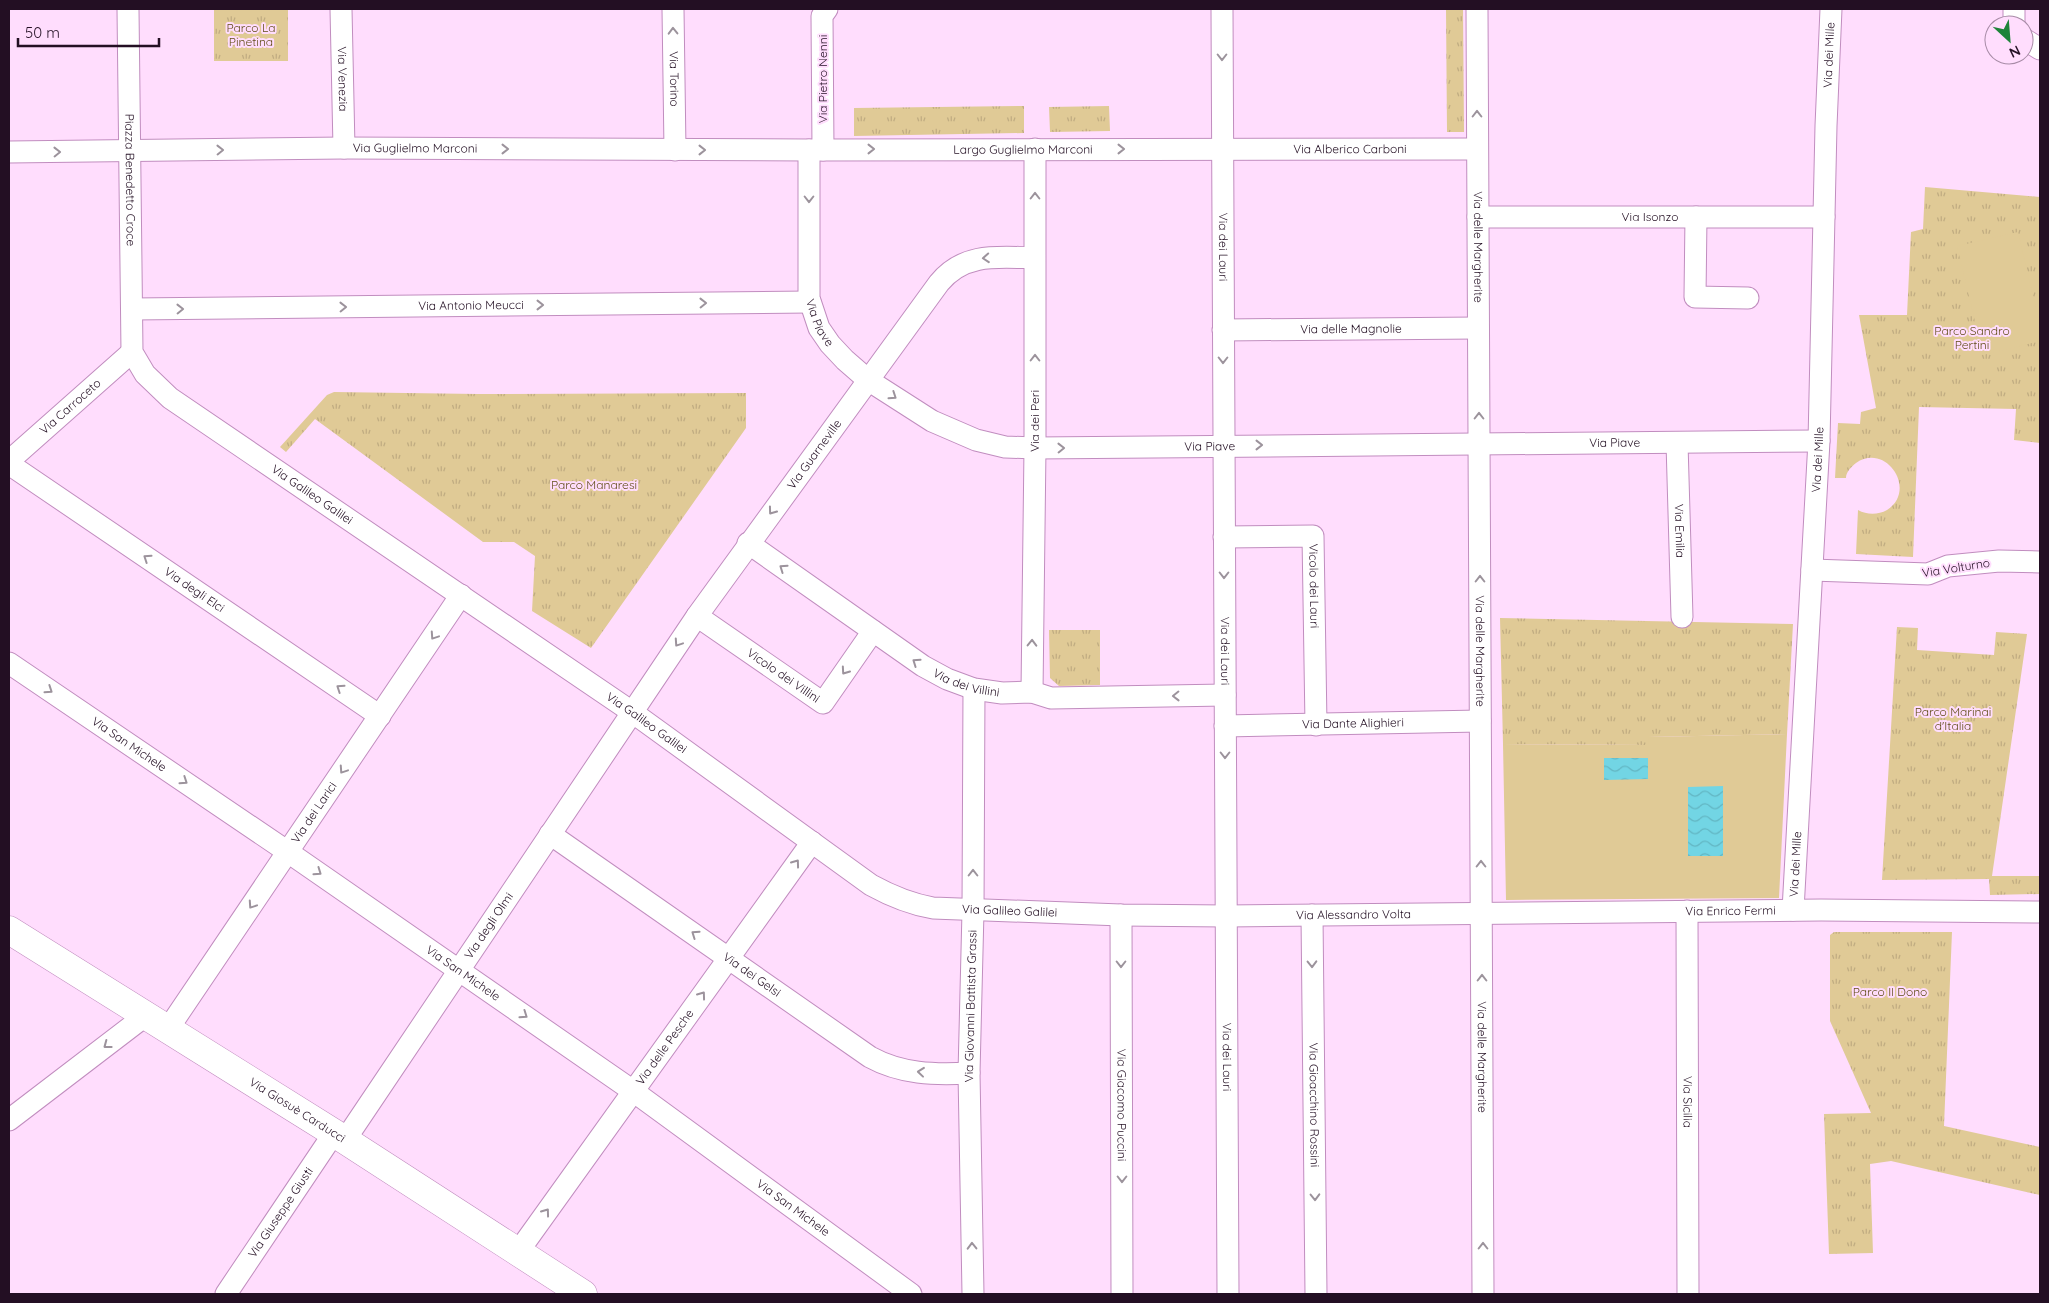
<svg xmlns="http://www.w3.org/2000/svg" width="2049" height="1303" font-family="Quicksand,sans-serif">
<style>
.grass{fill:url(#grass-tufts)}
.pitch{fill:#e0ca96}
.water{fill:url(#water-waves)}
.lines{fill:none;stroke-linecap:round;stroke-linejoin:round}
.street-casing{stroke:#c18dbf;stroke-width:23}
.secondary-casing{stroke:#c18dbf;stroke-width:29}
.street{stroke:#fff;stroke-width:21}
.secondary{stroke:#fff;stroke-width:28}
.oneway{stroke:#9c939c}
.labels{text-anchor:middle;stroke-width:4;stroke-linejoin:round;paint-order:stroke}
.park-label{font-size:12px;fill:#624e19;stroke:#ffddfd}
.street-label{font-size:12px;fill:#230f23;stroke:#ffddfd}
</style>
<defs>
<pattern id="grass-tufts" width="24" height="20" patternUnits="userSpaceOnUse" patternTransform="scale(1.25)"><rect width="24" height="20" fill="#e0ca96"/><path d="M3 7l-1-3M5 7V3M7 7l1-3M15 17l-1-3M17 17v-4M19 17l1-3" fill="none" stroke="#c0ac81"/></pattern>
<pattern id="water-waves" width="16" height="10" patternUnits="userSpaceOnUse" patternTransform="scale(1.25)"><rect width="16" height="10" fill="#72d5e4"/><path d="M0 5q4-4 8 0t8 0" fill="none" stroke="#62b6c3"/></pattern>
</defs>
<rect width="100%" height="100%" fill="#ffddfd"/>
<path class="grass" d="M214,9H288V61H214Z
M1446,9H1463L1464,132H1447Z
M1024,106V133L854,136V108Z
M1109,106L1110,131L1050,132L1049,107Z
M1925,187L2040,197V443L2014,440L2016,409L1919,407L1913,557L1856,554L1858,510C1867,515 1878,515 1887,510C1918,490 1886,442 1856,463C1851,467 1846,472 1846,478H1835L1838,423L1860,424L1861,412L1876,408L1859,315H1907L1911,232L1923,229Z
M334,392L478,394L746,393V428L591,648L532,611L535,556L514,542H483L315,419L286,452L280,447L327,395Z
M1500,618L1793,624L1787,734L1649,737V745L1503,744Z
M1897,627L1918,628L1917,650L1994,655L1996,632L2027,634L1992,876H2040V894L1990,895L1989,879L1882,880Z
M1049,630H1100V685L1059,686L1050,678Z
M1834,932H1952L1944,1126L2040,1147V1195L1891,1161L1870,1164L1873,1253L1829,1254L1824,1114L1871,1113L1830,1021V935Z"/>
<path class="pitch" d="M2018,232L2040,326V341L1983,355L1957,246Z
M1787,734L1779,898L1506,900L1503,744L1648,745L1649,737Z"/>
<path class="water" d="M1604,758H1648V779L1604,780Z
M1723,786V856H1688V787Z"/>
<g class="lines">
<g class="street-casing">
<g id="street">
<path id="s1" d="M128,9L132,352L145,374L170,398L632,712L871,885C891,896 910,904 933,908L1121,915L1226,916L1821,910L2040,912"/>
<path id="s2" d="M341,9L344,148"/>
<path id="s3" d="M673,9L675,150"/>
<path id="s4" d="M1222,9L1228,1294"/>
<path id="s5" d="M1477,9L1483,1294"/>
<path d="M2014,25V9"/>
<path d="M2024,39L2040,49"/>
<path id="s6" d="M809,150V298L819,328L830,344L845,360L868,380L932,421L976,440L1005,447L1035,448L1819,441"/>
<path d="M823,150L822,16L827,9"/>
<path id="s7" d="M9,152L344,148L809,150L1477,149"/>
<path id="s8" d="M1478,217H1824"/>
<path d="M1696,217L1695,297L1748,298"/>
<path id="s9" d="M132,309L810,302"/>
<path id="s10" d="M1223,330L1478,328"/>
<path id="s11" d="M1677,443L1682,617"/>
<path id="s12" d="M9,461L132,352"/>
<path id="s13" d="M9,464L380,716"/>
<path id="s14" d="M1224,537L1313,536L1316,725"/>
<path id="s15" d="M748,543L923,666L947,679L974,689L1002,693L1032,692L1051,698L1225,695"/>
<path d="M1812,570L1928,574L1948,566L1999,561L2040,562"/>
<path id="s16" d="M697,616L823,703L873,631"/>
<path id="s17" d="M9,663L288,852L633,1091L911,1294"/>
<path id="s18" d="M1032,692L1035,448V149"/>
<path id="s19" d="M1225,726L1480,721"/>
<path id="s20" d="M550,834L870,1057C901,1074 934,1075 969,1073"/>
<path id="s21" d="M1793,910L1819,441L1826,126L1831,9"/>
<path id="s22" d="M1687,911L1688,1294"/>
<path id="s23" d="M1121,915L1122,1294"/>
<path id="s24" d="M1312,915L1316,1294"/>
<path id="s25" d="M168,1029L461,595"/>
<path d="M9,1120L145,1016"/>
<path id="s26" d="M345,1140L697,616L939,283C964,252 999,257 1034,258"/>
<path id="s27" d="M518,1252L812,842"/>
<path id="s28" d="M226,1294L334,1133"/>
<path id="s29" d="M973,1294L969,1073L973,911L974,689"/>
</g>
</g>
<g class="secondary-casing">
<g id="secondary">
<path id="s30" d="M9,930L334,1133L583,1294"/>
</g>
</g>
<use href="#street" class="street"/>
<use href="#secondary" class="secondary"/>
</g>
<defs><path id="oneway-chevron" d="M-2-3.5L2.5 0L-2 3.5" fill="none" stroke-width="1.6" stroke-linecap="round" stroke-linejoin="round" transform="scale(1.25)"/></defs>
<g class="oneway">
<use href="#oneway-chevron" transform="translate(673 31) rotate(-91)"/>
<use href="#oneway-chevron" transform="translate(1222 57) rotate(90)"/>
<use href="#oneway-chevron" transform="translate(1477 114) rotate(-90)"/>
<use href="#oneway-chevron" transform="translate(505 149)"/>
<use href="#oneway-chevron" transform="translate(871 149)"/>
<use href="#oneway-chevron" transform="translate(1121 149)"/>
<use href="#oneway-chevron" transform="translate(220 150) rotate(-1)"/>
<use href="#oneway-chevron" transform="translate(702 150)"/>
<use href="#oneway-chevron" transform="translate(57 152) rotate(-1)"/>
<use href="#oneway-chevron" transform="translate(1035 196) rotate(-90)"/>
<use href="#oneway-chevron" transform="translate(809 199) rotate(90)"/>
<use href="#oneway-chevron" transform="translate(986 258) rotate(176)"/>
<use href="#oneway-chevron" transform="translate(703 303) rotate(-1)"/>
<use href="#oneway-chevron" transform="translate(540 305)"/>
<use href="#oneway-chevron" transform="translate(343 307) rotate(-1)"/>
<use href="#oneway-chevron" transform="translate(180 309) rotate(-1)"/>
<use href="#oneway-chevron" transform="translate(1035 358) rotate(-90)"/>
<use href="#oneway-chevron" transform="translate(1223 360) rotate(90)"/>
<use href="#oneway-chevron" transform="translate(893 396) rotate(34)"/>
<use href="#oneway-chevron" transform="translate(1479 416) rotate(-90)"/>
<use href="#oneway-chevron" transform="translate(1259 445)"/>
<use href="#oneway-chevron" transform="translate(1061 448) rotate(-1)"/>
<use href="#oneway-chevron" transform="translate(772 511) rotate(126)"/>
<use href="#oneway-chevron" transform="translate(147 558) rotate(-146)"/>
<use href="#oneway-chevron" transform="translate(783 568) rotate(-145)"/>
<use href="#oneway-chevron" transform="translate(1224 575) rotate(90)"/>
<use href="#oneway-chevron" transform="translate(1480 579) rotate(-90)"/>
<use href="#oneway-chevron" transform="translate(434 636) rotate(124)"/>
<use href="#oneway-chevron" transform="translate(678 643) rotate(124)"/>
<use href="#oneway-chevron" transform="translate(1032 643) rotate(-89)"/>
<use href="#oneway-chevron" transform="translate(916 662) rotate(-145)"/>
<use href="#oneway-chevron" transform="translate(845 671) rotate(125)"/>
<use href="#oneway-chevron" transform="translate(340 688) rotate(-146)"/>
<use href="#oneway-chevron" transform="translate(49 690) rotate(34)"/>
<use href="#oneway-chevron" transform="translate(1176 696) rotate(179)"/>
<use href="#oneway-chevron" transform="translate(1225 755) rotate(90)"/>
<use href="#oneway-chevron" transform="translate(343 770) rotate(124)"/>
<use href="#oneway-chevron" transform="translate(184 781) rotate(34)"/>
<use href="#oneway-chevron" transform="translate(796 863) rotate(-54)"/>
<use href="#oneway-chevron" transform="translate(1481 864) rotate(-90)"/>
<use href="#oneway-chevron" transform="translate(318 872) rotate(35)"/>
<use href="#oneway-chevron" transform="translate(973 873) rotate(-90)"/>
<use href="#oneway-chevron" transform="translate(252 905) rotate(124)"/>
<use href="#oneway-chevron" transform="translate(695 934) rotate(-145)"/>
<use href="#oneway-chevron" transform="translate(1121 964) rotate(90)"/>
<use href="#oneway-chevron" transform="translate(1312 964) rotate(89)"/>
<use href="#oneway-chevron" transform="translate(1482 978) rotate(-90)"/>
<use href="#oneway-chevron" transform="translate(702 995) rotate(-54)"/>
<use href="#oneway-chevron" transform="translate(524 1015) rotate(35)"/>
<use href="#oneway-chevron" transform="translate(107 1045) rotate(143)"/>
<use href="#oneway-chevron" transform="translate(921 1072) rotate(-174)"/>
<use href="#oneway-chevron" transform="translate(1122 1179) rotate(90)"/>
<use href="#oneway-chevron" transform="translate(1315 1197) rotate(89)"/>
<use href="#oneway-chevron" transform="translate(546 1212) rotate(-54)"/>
<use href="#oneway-chevron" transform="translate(972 1246) rotate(-91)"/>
<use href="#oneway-chevron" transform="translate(1483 1246) rotate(-90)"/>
</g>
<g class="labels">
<g class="park-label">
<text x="251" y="32">Parco La<tspan x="251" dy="14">Pinetina</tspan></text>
<text x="1972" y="335">Parco Sandro<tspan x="1972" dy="14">Pertini</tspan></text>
<text x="594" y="489">Parco Manaresi</text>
<text x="1953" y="716">Parco Marinai<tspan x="1953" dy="14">d'Italia</tspan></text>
<text x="1890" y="996">Parco Il Dono</text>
</g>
<g class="street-label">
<text dy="4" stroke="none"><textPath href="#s21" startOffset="856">Via dei Mille</textPath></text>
<text dy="4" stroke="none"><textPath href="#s2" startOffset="70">Via Venezia</textPath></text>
<text dy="4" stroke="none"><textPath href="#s3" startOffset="70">Via Torino</textPath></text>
<text transform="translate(823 79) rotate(-90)" y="4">Via Pietro Nenni</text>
<text dy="4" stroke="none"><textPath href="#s7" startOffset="406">Via Guglielmo Marconi</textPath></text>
<text dy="4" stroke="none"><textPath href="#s7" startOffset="1014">Largo Guglielmo Marconi</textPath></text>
<text dy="4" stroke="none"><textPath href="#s7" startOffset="1341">Via Alberico Carboni</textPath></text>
<text dy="4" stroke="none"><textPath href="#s1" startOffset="171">Piazza Benedetto Croce</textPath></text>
<text dy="4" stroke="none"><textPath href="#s8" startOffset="172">Via Isonzo</textPath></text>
<text dy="4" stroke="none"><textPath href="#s4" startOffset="238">Via dei Lauri</textPath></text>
<text dy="4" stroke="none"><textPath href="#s5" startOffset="238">Via delle Margherite</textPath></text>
<text dy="4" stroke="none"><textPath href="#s9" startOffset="339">Via Antonio Meucci</textPath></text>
<text dy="4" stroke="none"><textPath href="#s6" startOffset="175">Via Piave</textPath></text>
<text dy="4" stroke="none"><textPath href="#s10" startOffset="128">Via delle Magnolie</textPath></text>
<text dy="4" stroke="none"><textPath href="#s12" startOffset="82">Via Carroceto</textPath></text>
<text dy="4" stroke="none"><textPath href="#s18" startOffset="271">Via dei Peri</textPath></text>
<text dy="4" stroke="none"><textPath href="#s6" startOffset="1015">Via Piave</textPath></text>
<text dy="4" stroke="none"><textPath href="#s6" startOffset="610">Via Piave</textPath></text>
<text dy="4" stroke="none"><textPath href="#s26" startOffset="831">Via Guarneville</textPath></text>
<text dy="4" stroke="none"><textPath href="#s21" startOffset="451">Via dei Mille</textPath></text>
<text dy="4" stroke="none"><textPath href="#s1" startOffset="575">Via Galileo Galilei</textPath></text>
<text dy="4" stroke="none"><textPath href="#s11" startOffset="88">Via Emilia</textPath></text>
<text transform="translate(1956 568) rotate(-9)" y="4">Via Volturno</text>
<text dy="4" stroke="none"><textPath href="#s14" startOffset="139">Vicolo dei Lauri</textPath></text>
<text dy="4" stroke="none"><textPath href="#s13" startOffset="224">Via degli Elci</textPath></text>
<text dy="4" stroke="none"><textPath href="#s4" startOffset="642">Via dei Lauri</textPath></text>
<text dy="4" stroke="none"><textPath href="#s5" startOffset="642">Via delle Margherite</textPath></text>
<text dy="4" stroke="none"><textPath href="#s16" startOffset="105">Vicolo dei Villini</textPath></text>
<text dy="4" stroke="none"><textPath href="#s15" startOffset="261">Via dei Villini</textPath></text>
<text dy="4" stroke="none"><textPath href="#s1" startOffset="980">Via Galileo Galilei</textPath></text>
<text dy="4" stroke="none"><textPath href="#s19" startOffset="128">Via Dante Alighieri</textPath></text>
<text dy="4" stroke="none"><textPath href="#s17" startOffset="145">Via San Michele</textPath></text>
<text dy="4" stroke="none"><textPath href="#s25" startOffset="261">Via dei Larici</textPath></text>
<text dy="4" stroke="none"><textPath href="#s21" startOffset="46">Via dei Mille</textPath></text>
<text dy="4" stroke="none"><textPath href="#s1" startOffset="2121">Via Enrico Fermi</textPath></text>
<text dy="4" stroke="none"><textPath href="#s1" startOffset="1400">Via Galileo Galilei</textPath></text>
<text dy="4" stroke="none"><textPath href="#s1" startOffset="1744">Via Alessandro Volta</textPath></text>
<text dy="4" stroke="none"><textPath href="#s26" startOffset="258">Via degli Olmi</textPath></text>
<text dy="4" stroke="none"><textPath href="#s17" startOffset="550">Via San Michele</textPath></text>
<text dy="4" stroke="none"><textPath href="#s20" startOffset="246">Via dei Gelsi</textPath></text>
<text dy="4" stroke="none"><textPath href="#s29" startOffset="288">Via Giovanni Battista Grassi</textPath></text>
<text dy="4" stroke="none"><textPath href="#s27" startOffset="252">Via delle Pesche</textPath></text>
<text dy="4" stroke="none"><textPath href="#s4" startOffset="1048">Via dei Lauri</textPath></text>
<text dy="4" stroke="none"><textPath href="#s5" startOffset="1048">Via delle Margherite</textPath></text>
<text dy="4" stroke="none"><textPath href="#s22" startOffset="191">Via Sicilia</textPath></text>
<text dy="4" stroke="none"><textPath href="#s23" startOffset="190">Via Giacomo Puccini</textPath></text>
<text dy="4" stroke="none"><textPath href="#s24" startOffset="190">Via Gioacchino Rossini</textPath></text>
<text dy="4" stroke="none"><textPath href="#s30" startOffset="340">Via Giosuè Carducci</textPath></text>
<text dy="4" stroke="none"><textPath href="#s17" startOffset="955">Via San Michele</textPath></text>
<text dy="4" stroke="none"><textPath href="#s28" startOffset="98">Via Giuseppe Giusti</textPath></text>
</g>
</g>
<rect width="2049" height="1303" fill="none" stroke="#230f23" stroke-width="20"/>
<g transform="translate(2009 40) rotate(154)"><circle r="24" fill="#ffddfd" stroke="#a78ba6"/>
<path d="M0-4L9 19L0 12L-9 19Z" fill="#1d8439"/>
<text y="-8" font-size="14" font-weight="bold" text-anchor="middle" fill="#230f23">N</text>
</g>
<path d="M18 38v8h141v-8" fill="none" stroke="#230f23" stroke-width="2.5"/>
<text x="25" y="38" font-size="15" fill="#230f23" stroke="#ffddfd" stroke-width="4" paint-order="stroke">50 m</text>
</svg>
